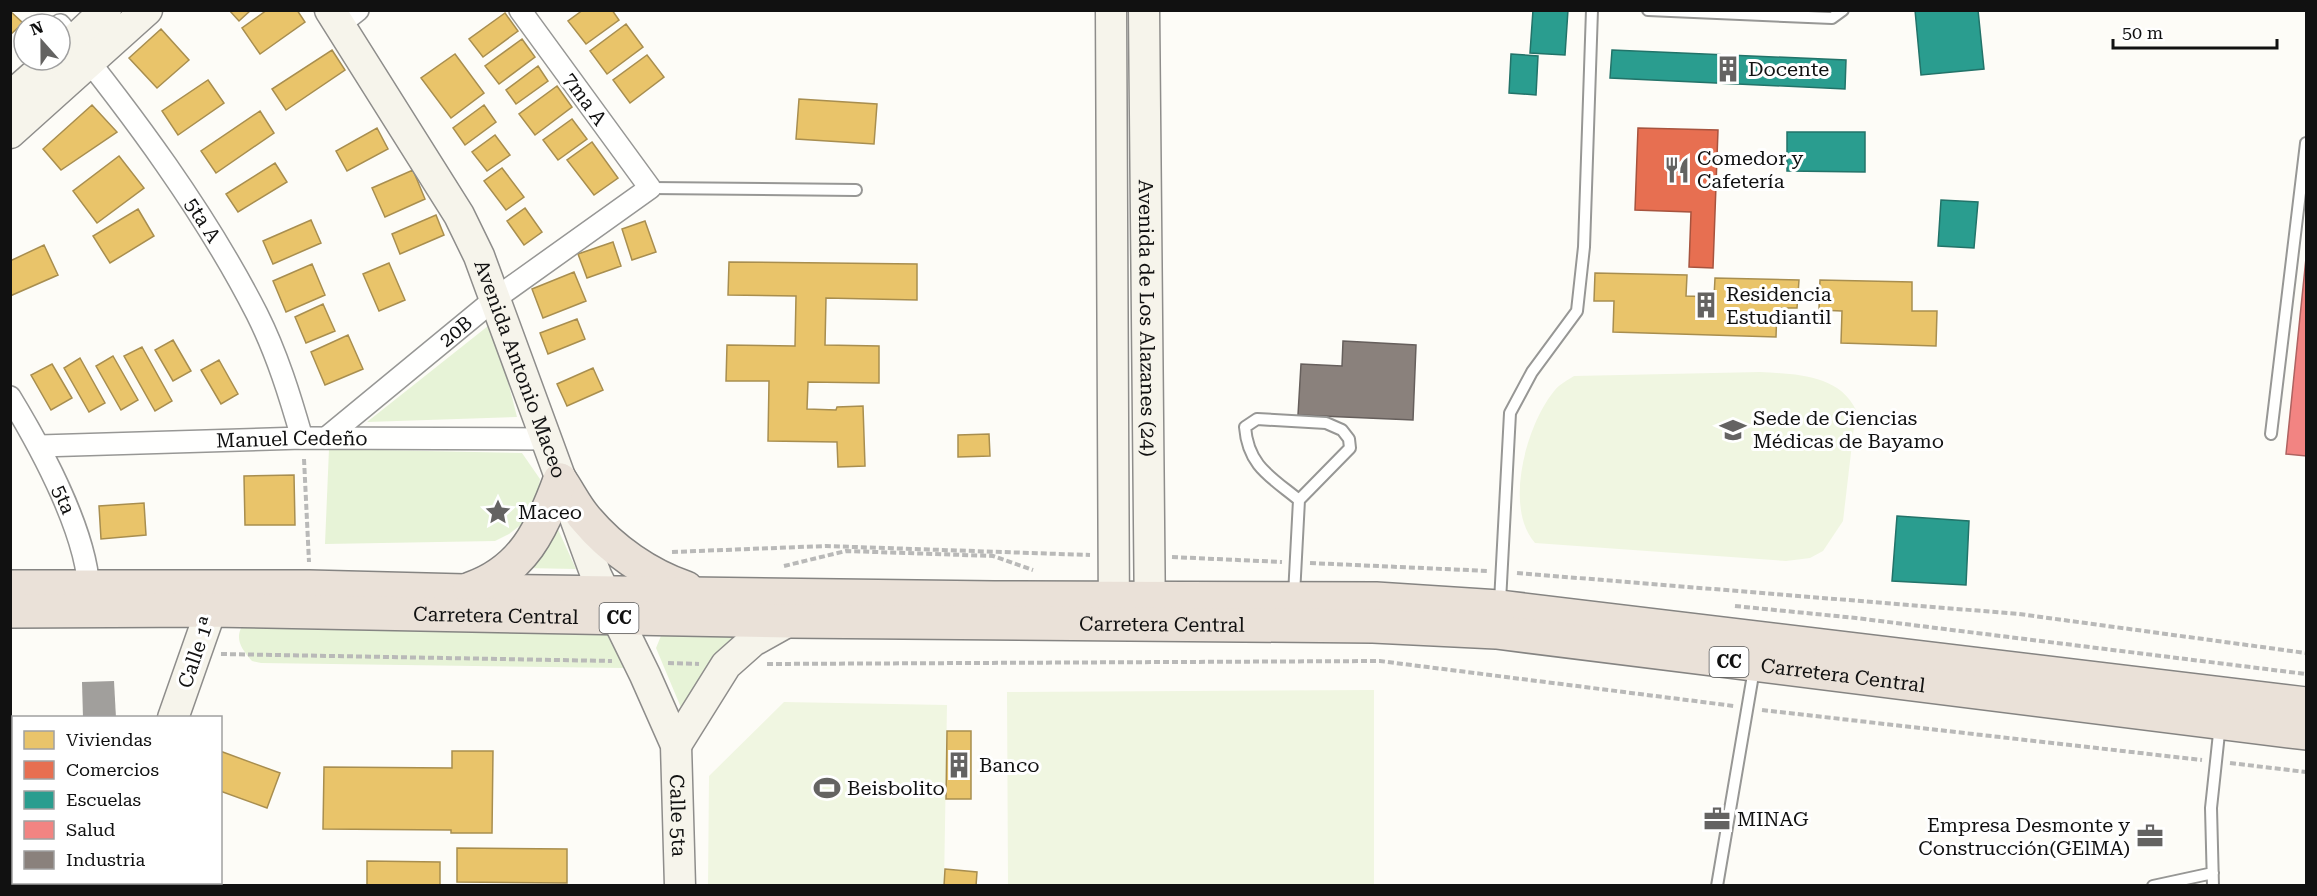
<svg xmlns="http://www.w3.org/2000/svg" width="2317" height="896" font-family="'Roboto Serif',serif">
<style>
.green{fill:#e7f3d7}
.pitch{fill:#f0f6e1}
.homes{fill:#e9c46a;stroke:#a88e4f;stroke-width:1.5}
.shops{fill:#e76f51;stroke:#a7533e;stroke-width:1.5}
.schools{fill:#2a9d8f;stroke:#227369;stroke-width:1.5}
.health{fill:#f28482;stroke:#ae6260;stroke-width:1.5}
.industry{fill:#8a817c;stroke:#665f5c;stroke-width:1.5}
.building{fill:#a19f9c}
.lines{fill:none;stroke-linecap:round;stroke-linejoin:round}
.lane-casing{stroke:#979795;stroke-width:14}
.street-casing{stroke:#979795;stroke-width:24}
.secondary-casing{stroke:#8e8d8b;stroke-width:33}
.highway-casing{stroke:#858482;stroke-width:36}
.path{stroke:#b9b9b8;stroke-width:4;stroke-dasharray:6 3;stroke-linecap:butt}
.lane{stroke:#fffffe;stroke-width:10}
.street{stroke:#fffffe;stroke-width:21}
.secondary{stroke:#f6f4eb;stroke-width:30}
.highway{stroke:#eae1d8;stroke-width:33}
.labels{text-anchor:middle;stroke-width:6;stroke-linejoin:round;paint-order:stroke}
.shield{fill:#fff;stroke:#585858;stroke-width:1.5}
.shield-label{font-size:18px;font-weight:bold;fill:#111}
.poi-label{font-size:20px;fill:#111;stroke:#fff;text-anchor:start}
.street-label{font-size:20px;fill:#111;stroke:#fff}
</style>
<rect width="100%" height="100%" fill="#fdfcf7"/>
<path class="green" d="M493,322L517,417L367,422Z
M329,449L522,453L540,479L535,514L509,534L495,541L325,544Z
M556,525L576,569L524,568Z
M247,619L609,630L621,649L624,668L261,663L252,661C239,646 233,636 247,619Z
M665,626L752,628L698,681L682,710L656,648Z"/>
<path class="pitch" d="M1760,372C1794,374 1839,374 1856,410L1843,521L1823,551L1810,558L1786,561L1535,543C1503,507 1527,423 1555,390C1560,384 1568,380 1574,376Z
M1374,690V885H1008L1007,692Z
M784,702L947,705L944,885L708,886L709,776Z"/>
<path class="homes" d="M229,10H251L239,21Z
M267,10H297L305,22L260,54L242,28Z
M583,10H612L619,20L586,44L568,21Z
M10,11L23,23L10,35Z
M505,13L518,31L483,57L469,39Z
M626,24L643,47L607,74L590,51Z
M161,29L189,60L157,88L129,58Z
M522,39L535,57L499,84L485,66Z
M332,50L345,70L286,110L272,89Z
M455,54L484,93L451,118L421,78Z
M647,55L664,77L630,103L613,80Z
M538,66L548,81L516,104L506,90Z
M208,80L224,103L178,135L162,111Z
M557,86L572,107L535,135L519,114Z
M799,99L877,104L874,144L796,139Z
M92,105L117,132L61,170L43,149Z
M484,105L496,122L465,145L453,128Z
M260,111L274,133L216,173L201,151Z
M572,119L587,139L558,160L543,140Z
M377,128L388,149L347,171L336,151Z
M495,135L510,155L487,171L472,152Z
M592,142L618,178L594,195L567,160Z
M119,156L144,188L97,223L73,191Z
M275,163L287,182L238,212L226,194Z
M502,168L524,197L506,210L484,181Z
M413,170L425,199L385,217L372,188Z
M525,208L542,232L524,245L507,221Z
M138,209L154,236L110,263L93,236Z
M436,215L444,235L400,254L392,234Z
M311,220L321,243L273,264L263,241Z
M645,221L656,252L632,260L622,229Z
M613,242L621,266L587,278L578,254Z
M44,245L58,275L10,296V261Z
M729,262L917,264V300L826,298L825,345L879,346V383L808,382L807,409L836,410L837,407L863,406L865,466L838,467L837,442L768,441L769,381H726L727,345L795,346L796,296L728,295Z
M389,263L405,300L379,311L363,274Z
M312,264L325,295L286,312L273,281Z
M574,272L586,301L543,318L532,289Z
M1595,273L1687,275L1686,296L1714,297L1715,278L1799,280L1797,308H1777L1776,337L1613,332L1614,301H1594Z
M1820,280L1912,282V311H1937L1936,346L1841,343L1842,311L1819,310Z
M323,304L335,331L306,343L295,317Z
M577,319L585,339L548,354L540,333Z
M348,335L363,369L325,385L311,352Z
M173,340L191,371L173,381L155,350Z
M142,347L172,401L155,411L124,356Z
M113,356L138,400L121,410L96,366Z
M80,358L105,403L89,412L64,368Z
M219,360L238,394L221,404L201,370Z
M52,364L72,398L51,410L31,375Z
M593,368L603,390L567,406L557,384Z
M989,434L990,456L958,457V435Z
M294,475L295,525H245L244,476Z
M144,503L146,535L101,539L99,506Z
M947,731H971V799H946Z
M220,751L280,773L267,808L220,791Z
M452,751H493L492,833H451V830L323,829L324,767L452,768Z
M457,848L567,849V883L457,882Z
M367,861L440,862V886H367Z
M945,869L977,872L976,886H944Z"/>
<path class="shops" d="M1638,128L1718,130L1713,268L1689,267L1691,212L1635,210Z"/>
<path class="schools" d="M1533,10H1568L1565,55L1530,53Z
M1915,10H1978L1984,69L1921,75Z
M1612,50L1846,60L1845,89L1610,78Z
M1511,54L1538,56L1536,95L1509,93Z
M1787,132H1865V172L1787,171Z
M1941,200L1978,202L1974,248L1938,246Z
M1897,516L1969,521L1966,585L1892,581Z"/>
<path class="health" d="M2306,258V456L2286,454Z"/>
<path class="industry" d="M1343,341L1416,345L1413,420L1298,415L1301,364L1342,366Z"/>
<path class="building" d="M114,681L116,718H83L82,682Z"/>
<g class="lines">
<g class="lane-casing">
<path id="lane" d="M1648,10L1832,18L1843,10
M650,188L856,190
M2271,434L2306,143
M1294,595L1299,500L1350,448L1349,439L1342,430L1326,423L1257,419L1245,427C1248,466 1271,477 1299,500
M1500,602L1510,413L1532,372L1577,311L1584,247L1592,10
M1717,886L1754,669
M2153,886L2213,873
M2213,886L2211,808L2220,724"/>
</g>
<g class="street-casing">
<g id="street">
<path id="s1" d="M60,25C132,114 205,212 257,314C277,354 290,396 302,438"/>
<path d="M339,25L358,10"/>
<path id="s2" d="M10,397C41,448 91,539 89,599"/>
<path id="s3" d="M326,438L496,298L650,188L520,10"/>
<path id="s4" d="M40,446L302,438L544,439"/>
</g>
</g>
<g class="secondary-casing">
<g id="secondary">
<path id="s5" d="M330,10L459,215L479,256L596,575L645,675L676,745L680,886"/>
<path d="M1111,10L1114,622"/>
<path id="s6" d="M1144,10L1150,624"/>
<path d="M60,53L106,10"/>
<path d="M10,97L52,60"/>
<path d="M10,133L147,10"/>
<path d="M173,718L219,587"/>
<path d="M676,745L726,665L753,641L789,621"/>
<path d="M113,886L114,882"/>
</g>
</g>
<g class="highway-casing">
<g id="highway">
<path d="M560,480C569,493 576,508 586,519C612,550 648,575 686,588"/>
<path d="M10,587H309L465,591L994,598L1376,599L1499,607L2306,704"/>
<path d="M470,589C523,571 542,529 560,480"/>
<path id="s7" d="M10,611L211,610L789,621L1373,626L1496,632L2306,733"/>
</g>
</g>
<path class="path" d="M304,459L309,562
M672,552L826,546L1090,555
M1172,557L1282,562
M1310,563L1489,571
M784,566L846,551L993,556L1033,570
M1517,573L2019,614L2306,653
M1735,606L1856,618L2306,674
M221,654L612,661
M668,663L699,664
M767,664L1380,661L1734,706
M1762,710L2202,760
M2230,763L2306,772"/>
<use href="#lane" class="lane"/>
<use href="#street" class="street"/>
<use href="#secondary" class="secondary"/>
<use href="#highway" class="highway"/>
</g>
<defs>
<g id="building-bare" transform="scale(2.07)"><path d="M-4-6H4V6H1V3H-1V6H-4ZM-2.5-4.3h1.7v1.8h-1.7ZM.8-4.3h1.7v1.8H.8ZM-2.5-1h1.7V.8h-1.7ZM.8-1h1.7V.8H.8Z" fill="#646362" stroke="#fff" stroke-width="2.5" paint-order="stroke"/></g>
<g id="restaurant-bare" transform="scale(2.07)"><path d="M-5-6h1v4h1v-4h1v4h1v-4h1v5L-1.5 .5V6h-2V.5L-5-1ZM5-6V6H3V1.5H1.5Q1.5-4 5-6Z" fill="#646362" stroke="#fff" stroke-width="2.5" paint-order="stroke"/></g>
<g id="university-bare" transform="scale(2.07)"><path d="M0-5L7-2L0 1L-7-2ZM-4 1L0 2.5L4 1V4Q0 6-4 4Z" fill="#646362" stroke="#fff" stroke-width="2.5" paint-order="stroke"/></g>
<g id="sight-bare" transform="scale(2.07)"><path d="M0-6L1.8-2.2L6-1.7L2.9 1.2L3.7 5.4L0 3.3L-3.7 5.4L-2.9 1.2L-6-1.7L-1.8-2.2Z" fill="#646362" stroke="#fff" stroke-width="2.5" paint-order="stroke"/></g>
<g id="stadium-bare" transform="scale(2.07)"><path d="M0-5a6.5 5 0 1 0 0 10a6.5 5 0 1 0 0-10ZM-3.5-1.8h7v3.6h-7Z" fill="#646362" stroke="#fff" stroke-width="2.5" paint-order="stroke"/></g>
<g id="office-bare" transform="scale(2.07)"><path d="M-6-3h4V-5.5h4V-3h4V5H-6ZM-1-4.5V-3h2v-1.5ZM-6 0V1H6V0Z" fill="#646362" stroke="#fff" stroke-width="2.5" paint-order="stroke"/></g>
</defs>
<g fill-rule="evenodd">
<use href="#building-bare" x="1728" y="69"/>
<use href="#restaurant-bare" x="1677" y="170"/>
<use href="#building-bare" x="1706" y="305"/>
<use href="#university-bare" x="1733" y="430"/>
<use href="#sight-bare" x="498" y="512"/>
<use href="#building-bare" x="959" y="765"/>
<use href="#stadium-bare" x="827" y="788"/>
<use href="#office-bare" x="1717" y="819"/>
<use href="#office-bare" x="2150" y="836"/>
</g>
<g class="labels">
<g class="shield">
<rect x="599.5" y="603" width="39" height="30" rx="4.5"/>
<rect x="1709.5" y="647" width="39" height="30" rx="4.5"/>
</g>
<g class="shield-label">
<text x="619" y="624">CC</text>
<text x="1729" y="668">CC</text>
</g>
<g class="poi-label">
<text x="1748" y="76">Docente</text>
<text x="1697" y="165">Comedor y<tspan x="1697" dy="23">Cafetería</tspan></text>
<text x="1726" y="301">Residencia<tspan x="1726" dy="23">Estudiantil</tspan></text>
<text x="1753" y="425">Sede de Ciencias<tspan x="1753" dy="23">Médicas de Bayamo</tspan></text>
<text x="518" y="519">Maceo</text>
<text x="979" y="772">Banco</text>
<text x="847" y="795">Beisbolito</text>
<text x="1737" y="826">MINAG</text>
<text x="2130" y="832" text-anchor="end">Empresa Desmonte y<tspan x="2130" dy="23">Construcción(GElMA)</tspan></text>
</g>
<g class="street-label">
<text transform="translate(585 99) rotate(54)" y="7">7ma A</text>
<text dy="7" stroke="none"><textPath href="#s1" startOffset="242">5ta A</textPath></text>
<text dy="7" stroke="none"><textPath href="#s6" startOffset="308">Avenida de Los Alazanes (24)</textPath></text>
<text dy="7" stroke="none"><textPath href="#s3" startOffset="168">20B</textPath></text>
<text dy="7" stroke="none"><textPath href="#s5" startOffset="408">Avenida Antonio Maceo</textPath></text>
<text dy="7" stroke="none"><textPath href="#s4" startOffset="252">Manuel Cedeño</textPath></text>
<text dy="7" stroke="none"><textPath href="#s2" startOffset="116">5ta</textPath></text>
<text dy="7" stroke="none"><textPath href="#s7" startOffset="486">Carretera Central</textPath></text>
<text dy="7" stroke="none"><textPath href="#s7" startOffset="1152">Carretera Central</textPath></text>
<text transform="translate(196 652) rotate(-71)" y="7">Calle 1ª</text>
<text dy="7" stroke="none"><textPath href="#s7" startOffset="1836">Carretera Central</textPath></text>
<text dy="7" stroke="none"><textPath href="#s5" startOffset="886">Calle 5ta</textPath></text>
</g>
</g>
<rect width="2317" height="896" fill="none" stroke="#111111" stroke-width="24"/>
<rect x="12" y="716" width="210" height="168" fill="#ffffff" stroke="#a0a0a0" stroke-width="1.5"/>
<rect x="24" y="731" width="30" height="18" fill="#e9c46a" stroke="#a0a0a0" stroke-width="1.5"/>
<text x="66" y="746" font-size="18" fill="#111111">Viviendas</text>
<rect x="24" y="761" width="30" height="18" fill="#e76f51" stroke="#a0a0a0" stroke-width="1.5"/>
<text x="66" y="776" font-size="18" fill="#111111">Comercios</text>
<rect x="24" y="791" width="30" height="18" fill="#2a9d8f" stroke="#a0a0a0" stroke-width="1.5"/>
<text x="66" y="806" font-size="18" fill="#111111">Escuelas</text>
<rect x="24" y="821" width="30" height="18" fill="#f28482" stroke="#a0a0a0" stroke-width="1.5"/>
<text x="66" y="836" font-size="18" fill="#111111">Salud</text>
<rect x="24" y="851" width="30" height="18" fill="#8a817c" stroke="#a0a0a0" stroke-width="1.5"/>
<text x="66" y="866" font-size="18" fill="#111111">Industria</text>
<g transform="translate(42 42) rotate(339)"><circle r="28" fill="#ffffff" stroke="#a0a0a0" stroke-width="1.5"/>
<path d="M0-4.5L10 22L0 15L-10 22Z" fill="#646362"/>
<text y="-9" font-size="16" font-weight="bold" text-anchor="middle" fill="#111111">N</text>
</g>
<path d="M2113 39v9h164v-9" fill="none" stroke="#111111" stroke-width="3"/>
<text x="2122" y="39" font-size="18" fill="#111111" stroke="#ffffff" stroke-width="4.5" paint-order="stroke">50 m</text>
</svg>
